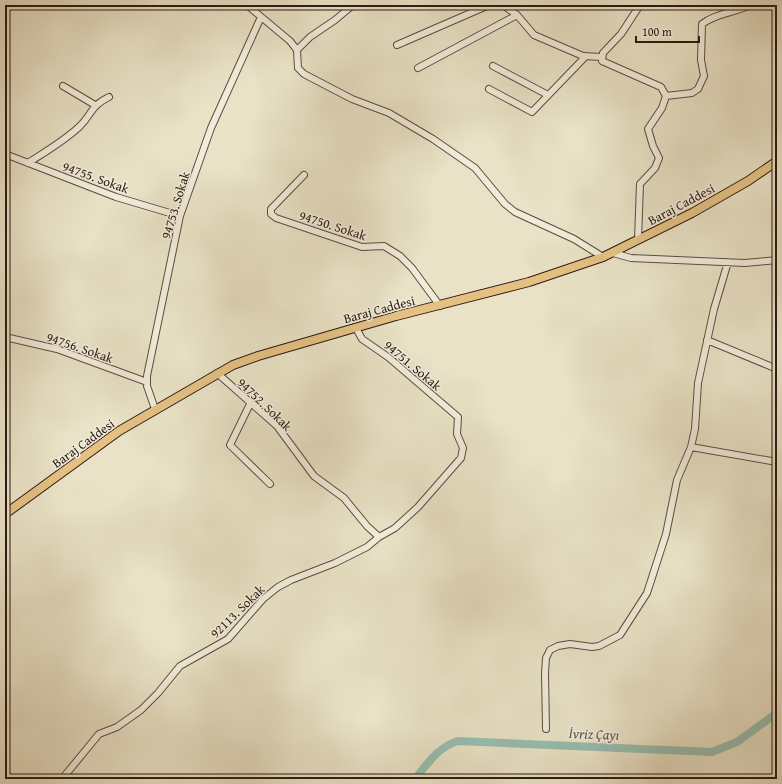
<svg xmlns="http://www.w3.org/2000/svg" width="782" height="784" font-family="'Gentium Book Plus',serif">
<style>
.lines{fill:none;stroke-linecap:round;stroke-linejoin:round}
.river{stroke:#98beb0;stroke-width:8}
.minor-casing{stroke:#5c4b3f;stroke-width:8}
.major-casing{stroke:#2d1912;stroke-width:10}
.minor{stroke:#f1ecda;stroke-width:6}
.major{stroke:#e4c183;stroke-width:8}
.labels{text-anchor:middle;stroke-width:3;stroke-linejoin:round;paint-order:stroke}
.street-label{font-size:13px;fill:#2d1912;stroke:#f1ecda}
.water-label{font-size:14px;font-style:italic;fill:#525349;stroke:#f1ecda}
</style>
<rect width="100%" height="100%" fill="#e9e2c6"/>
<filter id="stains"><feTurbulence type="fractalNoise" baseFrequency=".005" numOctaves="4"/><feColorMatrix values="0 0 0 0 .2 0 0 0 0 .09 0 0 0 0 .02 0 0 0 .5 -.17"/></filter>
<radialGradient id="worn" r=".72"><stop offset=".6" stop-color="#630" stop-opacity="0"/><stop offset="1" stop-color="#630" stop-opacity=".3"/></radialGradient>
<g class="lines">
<path class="river" d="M415,779C428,763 438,747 458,741L712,752L737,742L777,713"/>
<g class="minor-casing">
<path id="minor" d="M247,5L290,41L297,50
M503,5L517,15
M774,5H777
M397,45L489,5
M297,50L298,68L304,74L352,99L389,113L433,139L475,168L505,204L515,212L574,239L603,257
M297,50L310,37L335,20L353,5
M493,66L548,95
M418,68L517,15L534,35L583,56L602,57
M63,86L95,105
M489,89L532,112L586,56
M666,96L692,93L698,89L704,76L701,60L702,24C716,13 734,13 751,5
M5,154L116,197L180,216
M28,163C45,152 64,141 79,127C92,115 90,106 109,97
M304,175L271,209V214L276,218L362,247L384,246L400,256L412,268L440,306
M638,240L640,184L655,168L659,158L653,146L648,129L662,108L666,96L661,87L602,61L603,53L621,34L640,5
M613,253L631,258L745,263L777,260
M5,337L57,349L147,382
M707,340L777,369
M217,373L277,426L314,476L344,498L367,526L379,537
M250,404L230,445L270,484
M155,409L147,386V376L180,216L211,128L261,17
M691,447L777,462
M546,729L545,673L546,658L550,650L558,646L570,644L592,647L599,646L620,635L647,593L666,534L677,480L691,447L695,429L698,383L714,309L728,262
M62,779L99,734L117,727L141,710L158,693L180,666L228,639L263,599L278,587L291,580L335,563L367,547L379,537L395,528L418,507L461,458L463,448L457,434L458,417L388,357L362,339L356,328"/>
</g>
<g class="major-casing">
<path id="major" d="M5,514L119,431L233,365L258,356L396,316L529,282L603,257L692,213L748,181L777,161"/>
</g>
<use href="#minor" class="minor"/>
<use href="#major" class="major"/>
</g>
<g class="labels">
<g class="street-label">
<text transform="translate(96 177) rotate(20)" y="5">94755. Sokak</text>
<text transform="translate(681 204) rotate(-28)" y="5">Baraj Caddesi</text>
<text transform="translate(175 205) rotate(-73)" y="5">94753. Sokak</text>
<text transform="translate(333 225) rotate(18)" y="5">94750. Sokak</text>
<text transform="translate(379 309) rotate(-15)" y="5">Baraj Caddesi</text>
<text transform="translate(80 347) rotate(19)" y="5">94756. Sokak</text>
<text transform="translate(413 365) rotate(40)" y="5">94751. Sokak</text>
<text transform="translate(265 404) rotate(44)" y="5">94752. Sokak</text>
<text transform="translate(83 443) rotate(-36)" y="5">Baraj Caddesi</text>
<text transform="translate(237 611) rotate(-44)" y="5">92113. Sokak</text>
</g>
<g class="water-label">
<text transform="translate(594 734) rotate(2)" y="5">İvriz Çayı</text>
</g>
</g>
<rect width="782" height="784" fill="none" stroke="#e9e2c6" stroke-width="20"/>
<rect x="6" y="6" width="770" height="772" fill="none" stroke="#2d1912" stroke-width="2"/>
<rect x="10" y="10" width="762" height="764" fill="none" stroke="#2d1912"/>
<path d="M636 36v6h63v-6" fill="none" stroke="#2d1912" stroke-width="2"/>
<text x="642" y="36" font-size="12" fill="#2d1912" stroke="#f1ecda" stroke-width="3" paint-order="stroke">100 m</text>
<rect width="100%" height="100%" filter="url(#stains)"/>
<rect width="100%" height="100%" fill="url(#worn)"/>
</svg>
